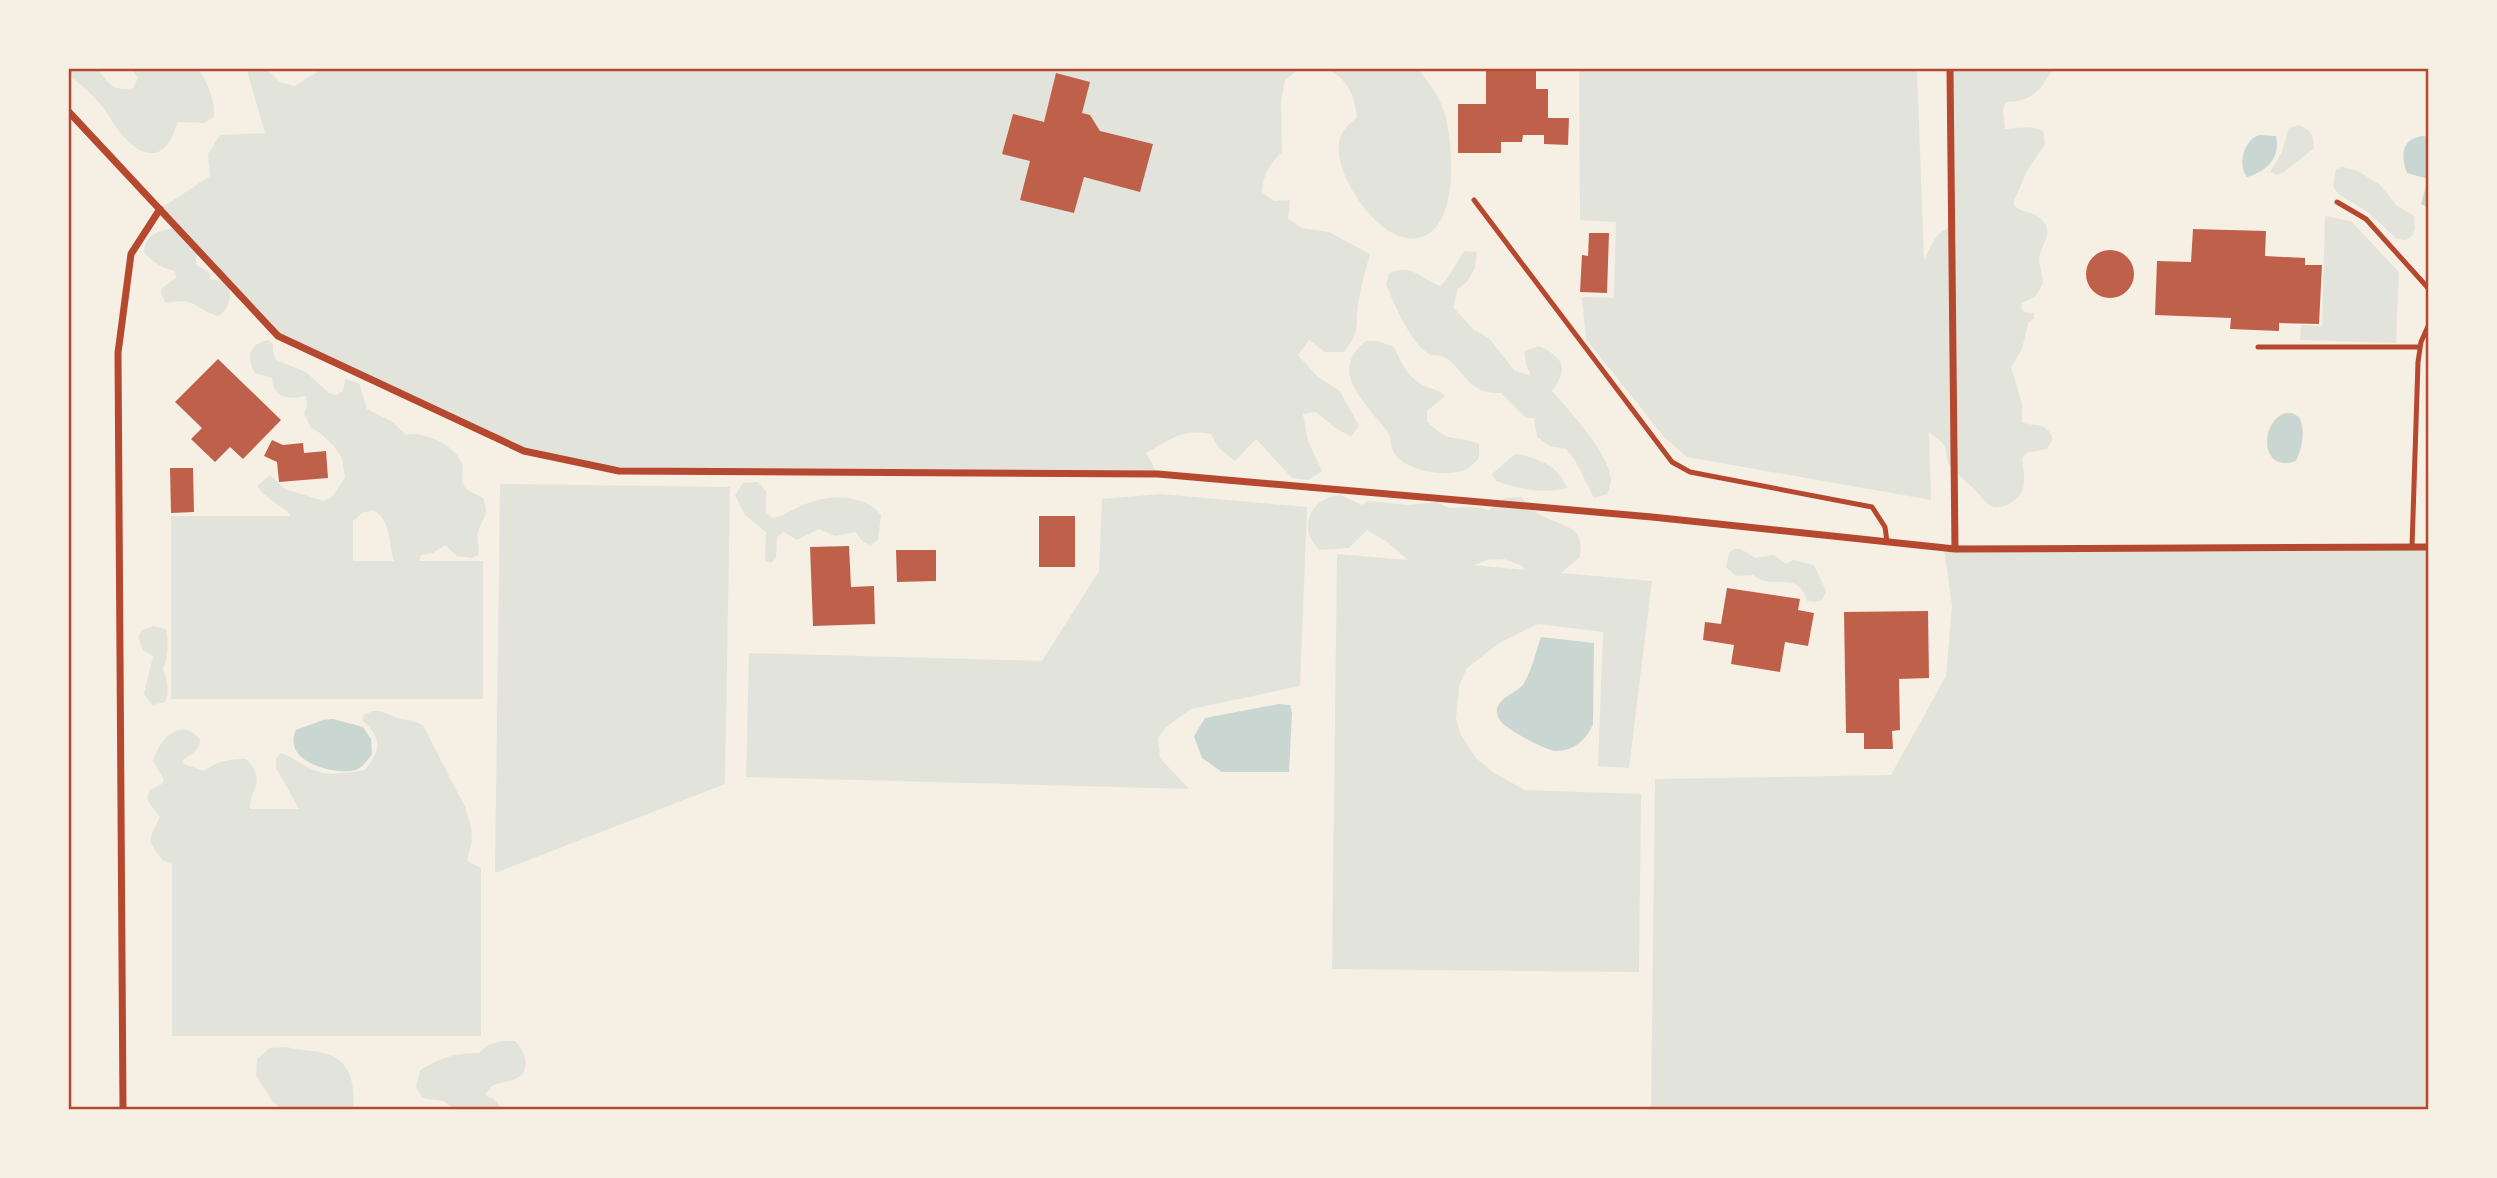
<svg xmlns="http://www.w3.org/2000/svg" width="2497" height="1178" font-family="Overpass,sans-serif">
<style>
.green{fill:#e2e4dc;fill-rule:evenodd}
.water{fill:#c9d6d2}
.building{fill:#bf614a}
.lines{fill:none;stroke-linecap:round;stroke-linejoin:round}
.service{stroke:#b5482f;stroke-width:5}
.minor{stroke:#b5482f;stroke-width:7}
.neatline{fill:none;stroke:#b5482f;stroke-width:2.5}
</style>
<rect width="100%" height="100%" fill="#f6efe4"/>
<path class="green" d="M68,68H97C108,83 113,92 133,88L138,78L132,68H199C207,84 215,98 214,117L204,123L177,122C169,156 149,164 124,137C115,127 109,115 101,105C91,93 80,84 68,74Z
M252,68H266L280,82L294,86L324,68H1300L1285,80L1281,100L1282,152C1270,164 1263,174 1262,192L1274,201L1290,200L1288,219L1302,228L1329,232L1370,254C1366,268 1362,283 1359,298C1354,323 1363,329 1344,352H1325L1309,340L1298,355L1318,377L1340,391L1359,426L1351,437L1334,427L1316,412L1303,414L1308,441L1322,471L1309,480L1292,478L1256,439L1235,461L1219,448L1211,434C1184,428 1168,440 1146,453L1158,474L619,471L524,451L278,336L229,285C232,297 229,310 218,316C194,309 197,297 166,303L161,294L162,288L176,278L175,271C162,268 153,263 144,252C145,232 160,232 176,227L160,209L210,176L208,154L220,135L265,133L247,71ZM197,250L227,282L210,279L209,272L196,265Z
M1327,68H1418C1429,83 1440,97 1445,114C1454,146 1461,246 1406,238C1374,233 1334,174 1339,143C1340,131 1349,125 1357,117C1354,94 1348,80 1327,68Z
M1579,68H1917L1924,261C1931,245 1935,233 1952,226L1950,68H2053C2041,90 2032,102 2006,102L2003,110L2005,129L2031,127L2043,131L2045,144L2027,171L2013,203C2018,212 2029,211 2037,216C2059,231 2039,244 2039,261C2040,268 2043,275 2043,283L2035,297L2022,303L2021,309L2024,312L2034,313V318L2028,323L2022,349L2011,367L2022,404V423C2036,426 2048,423 2053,439L2047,449L2027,453L2022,458C2024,475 2029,492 2012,502C1989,516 1985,499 1972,487C1964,480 1954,471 1948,463C1946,458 1947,452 1945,447C1942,441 1934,436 1929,432L1931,500L1687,457L1664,437L1586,339L1582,297L1614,298L1616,222L1580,220Z
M2299,125C2311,130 2314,135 2314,148L2284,172L2277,175L2270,172L2281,154L2289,128Z
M2343,167L2358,171L2380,185L2397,206L2414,216L2415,229L2412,236L2406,240L2397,239L2368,212L2338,194L2333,186L2336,169Z
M2325,216L2351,221L2399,272L2396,343L2300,340L2301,325L2322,326Z
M1464,251L1477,252L1475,268L1467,282L1458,289L1453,307L1474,330L1489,338L1514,370L1531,376L1526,364L1524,351L1539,346C1564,358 1569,368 1552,391C1571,413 1606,449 1611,478C1611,484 1609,489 1607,494L1594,498L1575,460L1566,449L1550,446L1537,437L1534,418H1526L1501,393C1471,394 1468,377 1449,360C1442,354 1436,357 1429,354C1411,344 1394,303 1386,285L1389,273C1414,264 1419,278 1440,286C1451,277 1456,262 1464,251Z
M269,340L273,345V351L276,360L306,372L329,393L336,395L343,391L345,379L359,383L367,409L391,421L406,435C424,430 456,446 462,464C464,471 460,480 464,486C467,492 477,494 483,498C490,517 483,516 478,532C476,538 480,547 478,555L473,558L457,556L445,545L433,553L421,555L419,561H483V699H171V516H291C284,506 268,502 257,486L270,475L285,489L324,501L333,496L345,477L342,458L334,446L320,433L311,428L304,413L307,406L306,396C290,400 273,399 272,378L255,373C245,355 249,344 269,340ZM373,510C392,520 388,544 394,561H353V521L362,513Z
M1366,341H1377L1394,347C1401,363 1408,378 1425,386C1433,390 1438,389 1445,396L1427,411V421C1450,446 1454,433 1479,444V458C1475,462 1472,466 1467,469C1448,478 1404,472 1393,451C1390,444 1392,437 1387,431C1366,404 1327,371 1366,341Z
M1515,454C1538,458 1558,465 1567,488C1544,494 1518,489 1496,481L1492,474Z
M758,482L766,491V512L772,518C785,516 791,510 803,505C827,494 864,493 881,515L878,540L870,545L863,542L855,532L835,536L819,529L797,540L784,532L777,537L776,558L771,563L765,561L766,532L745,515L735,495L743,483Z
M500,484L730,487L725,784L495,873Z
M1161,494L1307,507L1300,686L1191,709L1166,727L1158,738L1160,758L1189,789L746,777L749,653L1042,661L1099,571L1102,499Z
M1341,495L1362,505L1368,501L1409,505L1438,502C1453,513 1456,505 1471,507C1477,507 1483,509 1489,510L1505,498L1521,497C1528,504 1534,512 1543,516C1565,528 1585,525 1580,557L1561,573L1652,581L1629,768L1598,766L1603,632L1538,624L1499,643L1467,668L1459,686L1456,719L1461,735L1476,758L1494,773L1525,790L1641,794L1639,972L1332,969L1337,554L1408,560L1387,542L1367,530L1349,548L1320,550C1296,529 1310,497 1341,495ZM1504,559L1522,566L1525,570L1474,565L1487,560Z
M2429,547V1110H1651L1655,779L1891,775L1946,676L1952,606L1944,548Z
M1734,549H1741L1755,558L1774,555L1786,564L1793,560L1814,565L1826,591L1822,600L1814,602L1807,601C1797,568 1775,592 1753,575L1736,576L1726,567L1729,553Z
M153,626L166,629C169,642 168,657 163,669C167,679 170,692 165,702L152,705L144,694L153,656L143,650L138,637L142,630Z
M373,711C386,711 384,713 395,717C405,721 411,719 423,725L465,807L471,826L472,841L467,861L481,868V1036H172V863L163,861C147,840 148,840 160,817C154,807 143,803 150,790L162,784L164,780L153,761C160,739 179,716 200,739C199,752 192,753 183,760L184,764L204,771C217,761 229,759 246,759C268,781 249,790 250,809H299L276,768V759L280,753C295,757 306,769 320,772C335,776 351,772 365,770C381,749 383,739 362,720L363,715Z
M501,1041H515C526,1051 532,1072 515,1079C508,1083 498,1082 492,1086C489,1088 487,1092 485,1095L494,1099L503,1110H457L443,1101L422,1098L416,1086L420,1070C442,1058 453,1053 479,1053L488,1045Z
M287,1047C300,1051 314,1050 327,1054C352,1061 355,1087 353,1110H283L272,1101L256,1075L257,1059L270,1048Z"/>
<path class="water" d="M2259,135L2276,136C2281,158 2266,172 2247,177C2237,164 2244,140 2259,135Z
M2424,136L2429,138V208L2421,204L2428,179L2407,173C2400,155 2402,138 2424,136Z
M2285,413H2292L2299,417C2306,431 2302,447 2296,461C2260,474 2259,422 2285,413Z
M1541,637L1594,643L1593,724C1587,739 1574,751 1556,751C1546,751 1511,731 1503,724C1499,720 1496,714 1497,709C1501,695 1517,694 1524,683C1532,670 1536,651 1541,637Z
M1279,704L1290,705L1292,713L1289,772H1222L1202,758L1194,736L1205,718Z
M333,719L363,727L371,739L372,754C367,761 361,770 351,771C329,773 282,761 296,730L323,720Z"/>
<path class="building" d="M1486,68H1536V89H1548V118H1569L1568,145L1544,144V135H1523L1522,142H1501V153H1458V104H1486Z
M1056,73L1090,82L1082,113L1090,115L1100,131L1153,144L1140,192L1084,177L1074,213L1020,200L1030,161L1002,154L1013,114L1044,122Z
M2193,229L2266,231L2265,256L2305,258V265H2322L2319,324L2279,323V331L2230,329L2231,318L2155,315L2157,261L2191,262Z
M1589,233H1609L1607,293L1580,292L1582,255L1588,256Z
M2086 274a24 24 0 1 1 48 0a24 24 0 1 1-48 0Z
M218,359L281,420L243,459L230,447L215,462L191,439L202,428L175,402Z
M272,440L283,445L303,443L304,453L326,451L328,478L279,482L277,462L264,456Z
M170,468H193L194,512L171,513Z
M1039,516H1075V567H1039Z
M849,546L851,587L874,586L875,624L813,626L810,547Z
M896,550H936V581L897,582Z
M1727,588L1800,599L1798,610L1814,613L1808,646L1785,642L1780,672L1731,664L1734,645L1703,640L1705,622L1721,624Z
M1928,611L1929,678L1899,679L1900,730L1892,731L1893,749H1864V733H1846L1844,612Z"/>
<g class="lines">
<path class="service" d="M1474,200L1672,462L1690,472L1872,507L1885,527L1887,542
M2337,202L2366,219L2429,289
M2258,347H2420
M2412,547L2418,362L2421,342L2429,324"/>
<path class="minor" d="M1950,68L1955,549
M68,111L278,336L524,451L619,471L1158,474L1652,517L1955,549L2429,547
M123,1110L118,353L131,254L160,209"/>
</g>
<rect width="2497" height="1178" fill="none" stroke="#f6efe4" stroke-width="140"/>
<rect x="70" y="70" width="2357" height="1038" class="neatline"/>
</svg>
